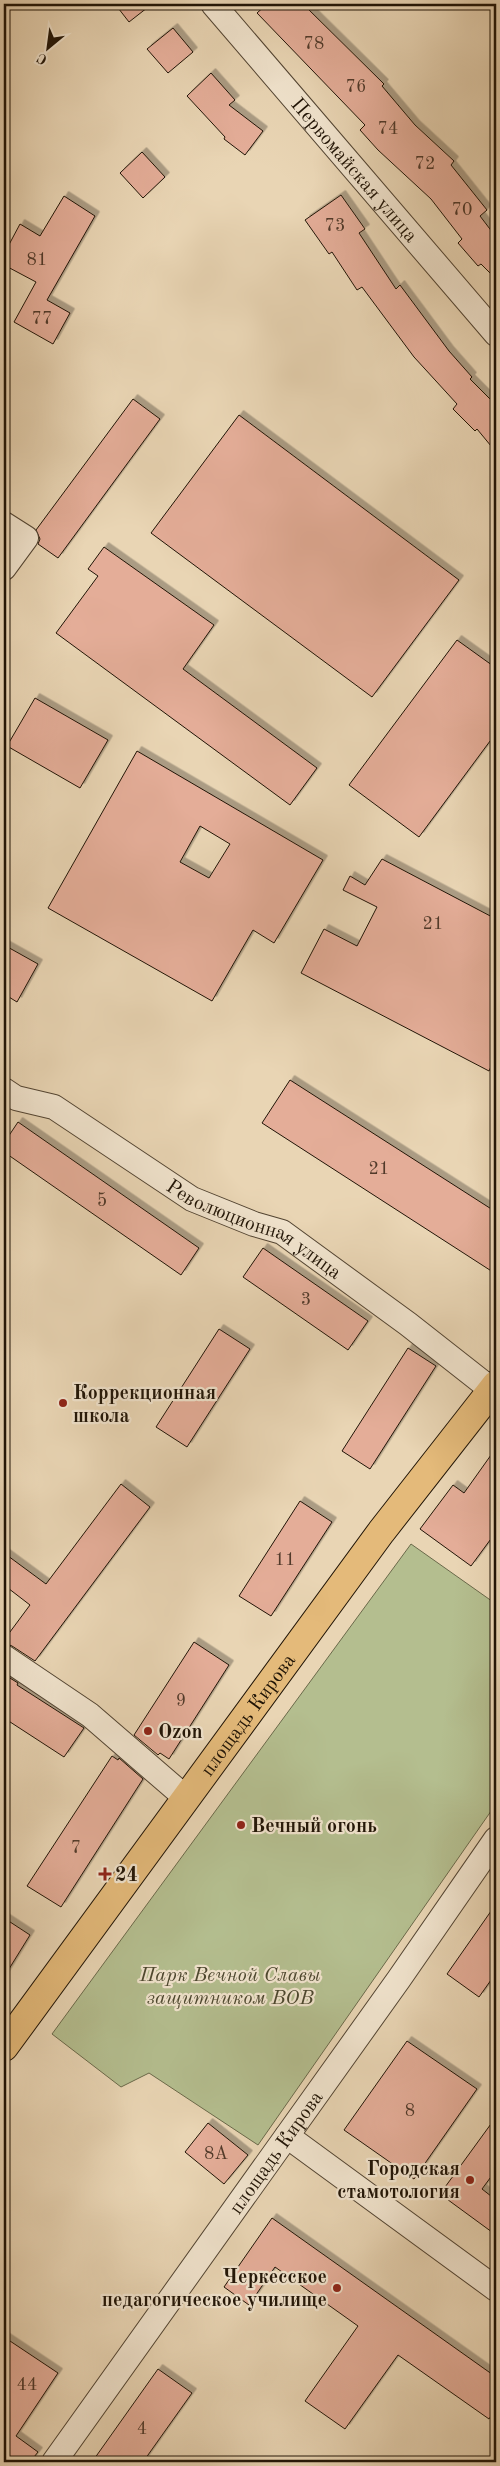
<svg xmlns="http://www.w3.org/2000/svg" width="500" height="2466" font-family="'Old Standard TT',serif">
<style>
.green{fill:#b4be8f;stroke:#6a694a}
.building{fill:#e4ad98;stroke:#201406;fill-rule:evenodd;filter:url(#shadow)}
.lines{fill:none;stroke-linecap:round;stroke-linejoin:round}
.minor-casing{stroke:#524432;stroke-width:26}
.major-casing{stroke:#201406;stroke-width:30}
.minor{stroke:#f1e4ce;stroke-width:24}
.major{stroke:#e4ba7a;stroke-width:28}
.poi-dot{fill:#8f2418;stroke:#f1e4ce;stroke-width:2}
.labels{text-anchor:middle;stroke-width:4.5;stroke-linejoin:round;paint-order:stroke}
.number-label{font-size:18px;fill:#513a2a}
.street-label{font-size:20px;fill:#201406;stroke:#f1e4ce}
.poi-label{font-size:20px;font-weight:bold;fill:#201406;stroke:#f1e4ce;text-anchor:start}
.park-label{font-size:20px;font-style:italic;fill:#4c472f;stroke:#f1e4ce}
</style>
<defs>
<filter id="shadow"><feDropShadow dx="4.5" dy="-4.5" stdDeviation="0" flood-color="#0004"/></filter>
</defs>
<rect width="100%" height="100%" fill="#e9d5b4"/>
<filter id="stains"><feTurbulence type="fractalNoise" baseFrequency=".004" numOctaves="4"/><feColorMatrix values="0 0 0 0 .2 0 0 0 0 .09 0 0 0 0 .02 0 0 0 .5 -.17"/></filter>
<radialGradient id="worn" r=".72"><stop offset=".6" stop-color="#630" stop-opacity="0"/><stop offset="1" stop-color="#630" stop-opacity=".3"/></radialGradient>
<path class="green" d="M411,1544L496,1604V1804L258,2145L149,2073L121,2087L52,2034Z"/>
<path class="building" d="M115,4H152L129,22Z
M267,4H303L384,84L382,86L415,125L454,161L451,165L487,210L480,216L496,237V279L481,264L478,266L458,243L462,239L431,199L378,150L360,130L365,125L257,13Z
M173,28L193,52L168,73L147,49Z
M211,73L235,100L229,105L263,131L245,155L224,139L225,137L187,96Z
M142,152L165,177L143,198L120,173Z
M341,195L365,229L359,233L396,289L400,285L449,351L472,377L470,379L496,405V452L477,429L475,431L453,409L457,404L414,357L362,287L357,290L332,252L329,254L305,220Z
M64,196L95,216L47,300L70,313L53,344L14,322L36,282L4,265V254L20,224L40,236Z
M133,399L160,419L58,558L38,544L40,539L36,530Z
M239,415L459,580L372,697L151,533Z
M104,547L214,625L183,669L317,768L290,805L56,633L98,576L88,569Z
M457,640L496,668V733L419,837L349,785Z
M35,698L108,740L80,788L7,746Z
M137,751L323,860L274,943L253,930L212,1001L48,908ZM200,826L230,844L209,878L180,862Z
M382,859L496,919V1056L489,1071L301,973L324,929L357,946L377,907L343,890L350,876L365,885Z
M4,945L38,964L17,1002L4,994Z
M290,1080L496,1212V1274L262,1123Z
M18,1122L199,1248L181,1275L4,1152V1143Z
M263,1248L368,1321L348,1350L243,1277Z
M219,1329L250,1349L187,1447L156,1427Z
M408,1348L436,1366L370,1469L342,1451Z
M496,1448V1532L471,1566L420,1529L453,1485L464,1493Z
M121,1484L150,1507L35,1661L12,1646L4,1643V1640L30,1605L4,1585V1553L46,1584Z
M300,1501L332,1522L271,1616L239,1596Z
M194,1642L229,1665L169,1759L160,1753L158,1755L134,1735Z
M5,1675L18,1683L17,1685L84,1728L64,1757L4,1718Z
M112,1756L118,1760L119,1758L143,1779L61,1907L27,1886Z
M496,1904V1973L479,1997L447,1974Z
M4,1918L30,1935L4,1977Z
M407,2041L477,2089L414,2179L344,2130Z
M496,2117V2170L482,2189L496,2200V2235L440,2194Z
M208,2123L248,2155L224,2184L185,2152Z
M272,2218L496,2377V2408L489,2419L398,2355L345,2429L305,2401L358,2326L275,2267L249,2305L224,2287Z
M4,2337L58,2373L16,2436L38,2452L30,2462H4Z
M158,2369L192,2393L143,2462H92Z"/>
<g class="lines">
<g class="minor-casing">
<g id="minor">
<path id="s1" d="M213,4L496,334"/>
<path d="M4,524L26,538L4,568"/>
<path id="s2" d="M4,1090L16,1098L54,1107L192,1199L254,1224L282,1232L408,1324L492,1390"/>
<path d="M4,1657L90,1715L186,1798"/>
<path d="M287,2136L496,2289"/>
<path id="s3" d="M54,2462L399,1979L496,1839"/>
</g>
</g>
<g class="major-casing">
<g id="major">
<path id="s4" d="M4,2047L381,1532L496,1385"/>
</g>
</g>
<use href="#minor" class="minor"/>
<use href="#major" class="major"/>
</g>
<g class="poi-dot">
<circle cx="63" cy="1403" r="5"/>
<circle cx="148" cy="1731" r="5"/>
<circle cx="241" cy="1825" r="5"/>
<path d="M102.5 1866.5h5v5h5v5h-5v5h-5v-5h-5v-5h5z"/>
<circle cx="470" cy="2180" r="5"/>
<circle cx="337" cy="2288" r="5"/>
</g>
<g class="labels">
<g class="number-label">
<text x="314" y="49">78</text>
<text x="356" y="92">76</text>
<text x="388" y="134">74</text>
<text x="425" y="169">72</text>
<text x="462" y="215">70</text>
<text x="335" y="231">73</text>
<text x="37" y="265">81</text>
<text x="42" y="324">77</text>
<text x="433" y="929">21</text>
<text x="379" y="1174">21</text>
<text x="102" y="1206">5</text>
<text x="306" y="1305">3</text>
<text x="285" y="1565">11</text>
<text x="181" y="1706">9</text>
<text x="76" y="1853">7</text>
<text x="410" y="2116">8</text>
<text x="216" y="2159">8А</text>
<text x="27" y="2390">44</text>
<text x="142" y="2434">4</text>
</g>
<g class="street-label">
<text dy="7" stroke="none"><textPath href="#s1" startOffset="218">Первомайская улица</textPath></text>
<text dy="7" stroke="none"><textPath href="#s2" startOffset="289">Революционная улица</textPath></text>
<text dy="7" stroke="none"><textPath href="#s4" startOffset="412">площадь Кирова</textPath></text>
<text dy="7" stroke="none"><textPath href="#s3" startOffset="381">площадь Кирова</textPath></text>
</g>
<g class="poi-label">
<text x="73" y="1399">Коррекционная<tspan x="73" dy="23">школа</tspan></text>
<text x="158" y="1738">Ozon</text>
<text x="251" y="1832">Вечный огонь</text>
<text x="115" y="1881">24</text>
<text x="460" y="2175" text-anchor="end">Городская<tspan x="460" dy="23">стамотология</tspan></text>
<text x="327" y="2283" text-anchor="end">Черкесское<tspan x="327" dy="23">педагогическое училище</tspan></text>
</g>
<g class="park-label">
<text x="230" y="1981">Парк Вечной Славы<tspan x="230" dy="23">защитником ВОВ</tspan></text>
</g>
</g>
<rect width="500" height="2466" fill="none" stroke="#e9d5b4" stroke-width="20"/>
<rect x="5" y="5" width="490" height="2456" fill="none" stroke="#201406" stroke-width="2.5"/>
<rect x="10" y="10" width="480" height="2446" fill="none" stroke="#201406"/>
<g transform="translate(48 48) rotate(209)" stroke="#f1e4ce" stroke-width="4" paint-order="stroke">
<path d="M0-4L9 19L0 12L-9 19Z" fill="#201406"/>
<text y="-8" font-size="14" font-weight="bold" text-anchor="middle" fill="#201406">С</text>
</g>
<rect width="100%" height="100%" filter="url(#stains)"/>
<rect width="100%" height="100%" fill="url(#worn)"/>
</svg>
